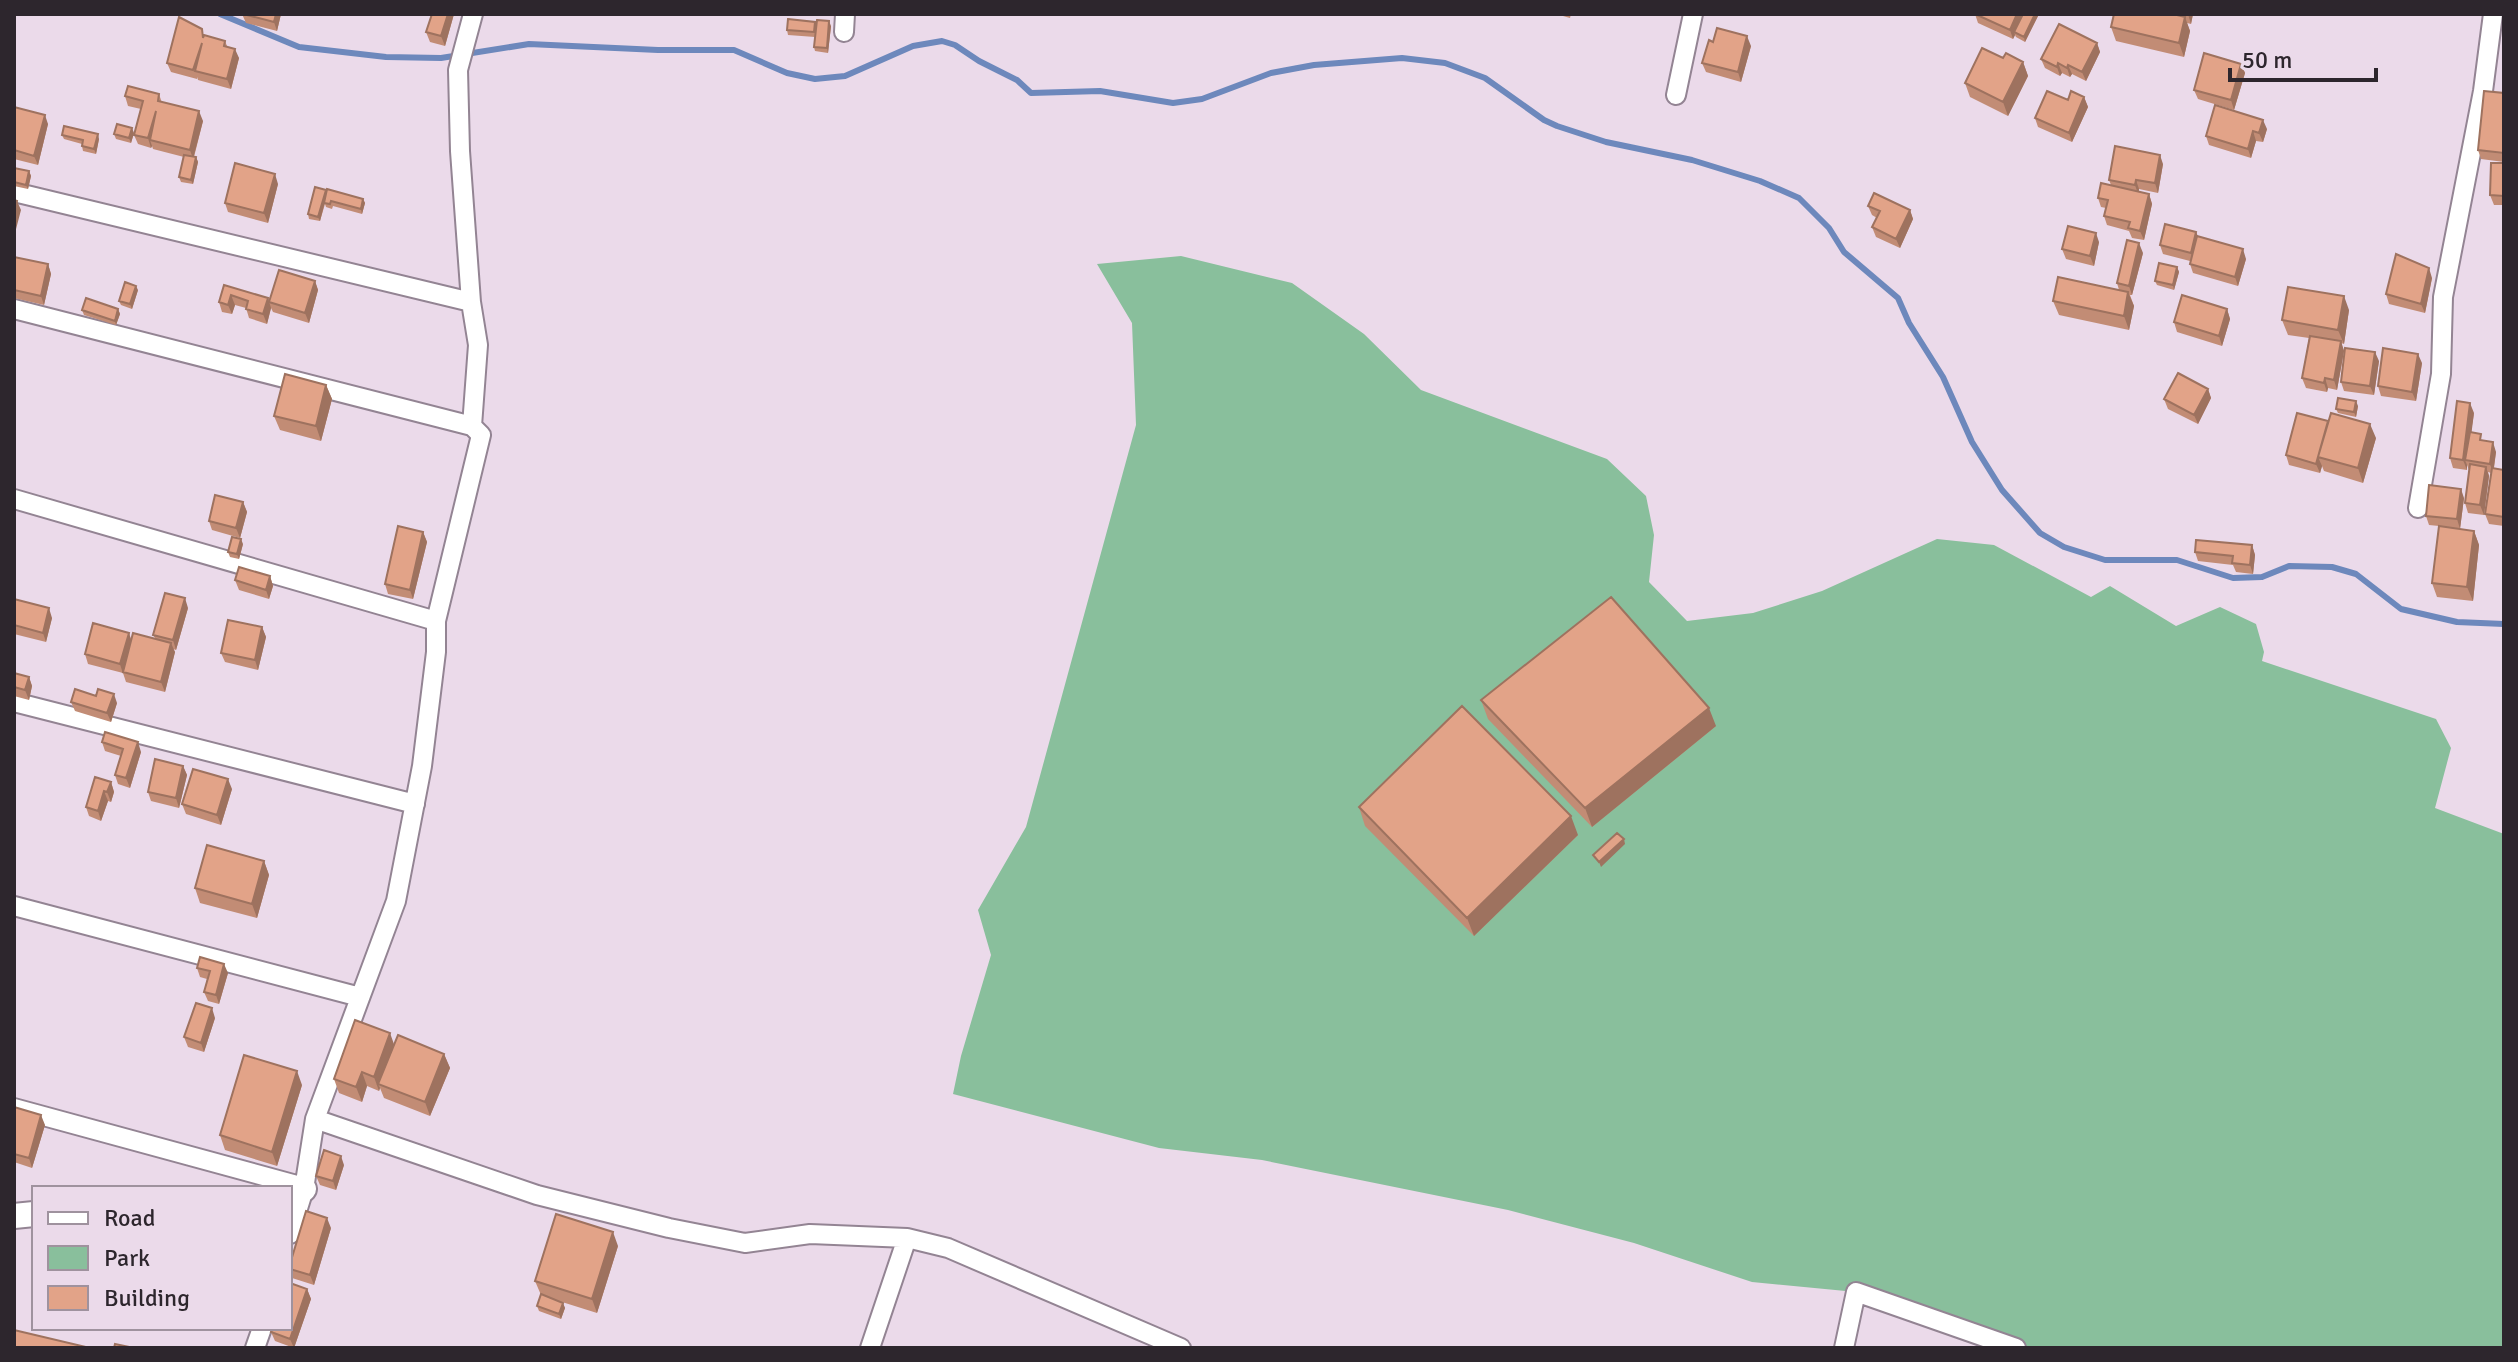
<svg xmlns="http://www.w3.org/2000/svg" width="2518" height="1362" font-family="Signika,sans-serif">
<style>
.green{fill:#89bf9c}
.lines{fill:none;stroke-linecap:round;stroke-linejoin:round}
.stream{stroke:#6d88bc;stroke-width:6}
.street-casing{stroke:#938493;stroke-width:22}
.secondary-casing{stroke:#938493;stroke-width:28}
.street{stroke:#fff;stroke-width:18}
.secondary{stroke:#fff;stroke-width:24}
.wall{fill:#c28c75}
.shaded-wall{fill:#9e725f}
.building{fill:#e2a388;stroke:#9e725f;stroke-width:2}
</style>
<rect width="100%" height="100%" fill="#ebdaea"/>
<path class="green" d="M1181,256L1292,283L1364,334L1421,390L1607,459L1646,496L1654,535L1649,582L1687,621L1753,613L1822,591L1937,539L1994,545L2091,597L2110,586L2176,626L2220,607L2256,624L2264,652L2262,661L2436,719L2451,748L2435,808L2504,834V1348H2016L1856,1292L1752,1282L1634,1243L1508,1210L1262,1160L1159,1148L953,1094L961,1056L991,955L978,910L1026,827L1136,425L1132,323L1097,264Z"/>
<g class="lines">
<path class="stream" d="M220,14L299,47L386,57L441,58L529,44L658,50H734L787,73L815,79L845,76L913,46L942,41L955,45L979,61L1017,80L1031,93L1100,91L1173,103L1202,99L1271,73L1314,65L1402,58L1445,63L1485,78L1544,120L1557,126L1606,142L1692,160L1760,181L1799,198L1829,228L1844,252L1898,298L1909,323L1943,377L1972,442L2002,490L2040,533L2064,547L2105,560H2177L2233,578L2262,577L2289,566L2332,567L2356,574L2401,609L2457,622L2504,624"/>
<g class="street-casing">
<path id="street" d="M844,32L845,14
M1676,95L1693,14
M14,192L471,302
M14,309L472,426
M14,499L436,621
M2418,508L2441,374L2443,297L2483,91L2493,14
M14,702L415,804
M14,906L360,997
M14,1108L304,1187
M315,1119L537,1195L669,1228L745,1243L810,1234L907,1238L948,1248L1181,1348
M290,1234L304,1189L315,1119L396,901L422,766L436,652V621L481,435L472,426L478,345L471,302L460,151L458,70L473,14
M255,1348L262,1328
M870,1348L907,1238
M1844,1348L1856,1292L2016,1348"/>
</g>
<g class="secondary-casing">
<path id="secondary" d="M290,1190L304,1189
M14,1216L34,1214"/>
</g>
<use href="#street" class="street"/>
<use href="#secondary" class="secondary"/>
</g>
<path class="wall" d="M242,14H281L277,31L246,23Z
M432,14H454L445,46L430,42L426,32Z
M1556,14H1571L1570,18Z
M1975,14H2039L2025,42L2016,37L2015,35L2013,39L1978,23Z
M2114,14H2193L2191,24L2187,23L2190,31L2184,57L2116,41L2111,27Z
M815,22L816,26H831L828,53L815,51L814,47L815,37L788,35L787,30Z
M204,35L225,41L227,46L239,58L231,89L198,80L197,77V79L171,72L167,63Z
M1713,42L1751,46L1741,82L1706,72L1702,63Z
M2097,43L2100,52L2086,81L2072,74L2070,77L2062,73L2060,76L2045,68L2041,59Z
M2023,62L2028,76L2008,116L1970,97L1965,83Z
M2241,64L2245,73L2234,110L2198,99L2194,90Z
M2504,93V162L2481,159L2478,150Z
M159,94L162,103L203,121L194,157H196L198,162L193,184L181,182L179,177L184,157L153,149L152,146L151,148L138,144L134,135L141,109L128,106L125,96Z
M2084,97L2088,107L2072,142L2038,127L2035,118L2068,100Z
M14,107L48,124L38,165L14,159Z
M2267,129L2263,142L2256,141L2251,158L2209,145L2206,136Z
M134,133L131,143L116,139L114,134Z
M62,135L99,139L96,154L83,151L82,146V144L64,139Z
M2504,163V205H2494L2490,195Z
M2163,164L2158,193L2139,189V192L2149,194L2152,204L2144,240L2132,238L2129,231L2107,225L2104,216L2106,208L2101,207L2098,198L2111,185L2109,180Z
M14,168L29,171L31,176L28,189L14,186Z
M278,184L268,223L228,212L225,203Z
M326,190L327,192L363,199L365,203L362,214L333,206L332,209L326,207L325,204L320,221L309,219L308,214Z
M1868,206L1910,210L1913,219L1900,248L1876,237L1872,227L1877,218L1872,215Z
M2196,232L2198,237L2246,259L2238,286L2193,273L2190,264V261L2163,254L2160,245Z
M2099,242L2094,266L2066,259L2062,249Z
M2143,253L2132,295H2130L2134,306L2129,330L2059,315L2053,301L2119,290L2117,283Z
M14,257L48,264L51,274L44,305L14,298Z
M2177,267L2179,272L2174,290L2157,285L2155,281Z
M2432,278L2425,313L2389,304L2386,294Z
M315,281L318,290L309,323L273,312L271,308L267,324L249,318L246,308L235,305L232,314L222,312L219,302L224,285L268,298L269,302Z
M138,290L132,309L121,305L119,301Z
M118,309L120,314L116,325L84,315L82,310Z
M2227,309L2230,319L2222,346L2177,332L2174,322Z
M2349,310L2344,344L2341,343L2344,351L2337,390L2328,388L2327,392L2306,388L2302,378L2309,338L2288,335L2282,320Z
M2379,361L2374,395L2344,391L2341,382Z
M2422,363L2416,401L2381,396L2378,386Z
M326,385L332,399L321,441L280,430L274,416Z
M2208,389L2211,398L2198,424L2168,409L2164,399Z
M2358,406L2356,417L2338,413L2336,409Z
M2474,413L2471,432L2496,452L2494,468L2504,470V526L2489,524L2485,514L2491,473L2488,472L2489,476L2484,515L2468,513L2465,503L2469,470L2467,465V470L2453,468L2450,458Z
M2376,438L2363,483L2324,471L2322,466L2320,473L2289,465L2286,455Z
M2464,498L2460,529L2474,531L2479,545L2473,601L2437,597L2432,583L2439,526L2429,525L2426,516Z
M243,502L247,512L240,538L212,530L209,521Z
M423,532L427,542L413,599L388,594L385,584Z
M243,544L239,559L230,557L228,552Z
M2252,545L2255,555L2253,574L2236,572L2233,565L2198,561L2195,552Z
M270,576L273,586L269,599L239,590L235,580Z
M14,599L52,618L46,642L14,634Z
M188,608L176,650L173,649L175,652L165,692L126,682L123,673L88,664L85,654L131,639L155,638L153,635Z
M262,627L266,637L258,670L225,662L221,653Z
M14,673L29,677L32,686L29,700L14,696Z
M1481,700L1716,726L1592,827L1488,719Z
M71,702L117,703L111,722L75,711Z
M102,742L141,752L130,788L118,784L115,775L121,756L105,751Z
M183,766L187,775L179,808L151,801L148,792Z
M111,782L114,792L111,802L108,801L101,821L89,816L86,807Z
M232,789L221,825L186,814L182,804Z
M1359,807L1578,835L1474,936L1365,826Z
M264,861L269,875L257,918L200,903L195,888Z
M197,968L228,973L219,1004L208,1001L204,992L207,979L200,977Z
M215,1018L204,1052L188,1047L184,1037Z
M394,1044L444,1054L450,1068L430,1116L384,1098L380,1088L379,1091L367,1086L362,1102L339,1093L334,1079Z
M302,1085L277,1166L225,1150L220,1135Z
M14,1107L45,1125L32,1168L14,1162Z
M344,1165L336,1190L320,1185L316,1176Z
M331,1228L314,1285L292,1278L290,1272V1264Z
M618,1246L597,1313L562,1302L565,1308L561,1319L539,1311L537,1306L541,1295L535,1281Z
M307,1289L311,1299L294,1348L275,1341L271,1332Z"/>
<path class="shaded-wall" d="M276,14H281L277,31L274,22Z
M448,14H454L445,46L441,36Z
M2017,14H2025L2014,32L2015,35L2013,39L2010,30Z
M2035,14H2039L2025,42L2024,37Z
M2188,14H2193L2191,24Z
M2185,17L2190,31L2184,57L2179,43Z
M829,21L831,26L828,53L827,48Z
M1747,36L1751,46L1741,82L1738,72Z
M2097,43L2100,52L2086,81L2082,72Z
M235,49L239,58L231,89L227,79Z
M2023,62L2028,76L2008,116L2003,102Z
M2058,63L2062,73L2060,76L2057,67Z
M2241,64L2245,73L2234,110L2231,100Z
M2068,65L2072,74L2070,77L2067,68Z
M2084,97L2088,107L2072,142L2069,133Z
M156,111L150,140L152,146L151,148L148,138Z
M199,111L203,121L193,159L190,150Z
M45,115L48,124L38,165L34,156Z
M2263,120L2267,129L2263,142L2259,133Z
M132,128L134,133L131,143L129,138Z
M2253,131L2256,141L2251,158L2248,149Z
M98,134L99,139L96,154L94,149Z
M2160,155L2163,164L2158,193L2155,183Z
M196,157L198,162L193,184L191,180Z
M29,171L31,176L28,189L26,185Z
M275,174L278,184L268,223L264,213Z
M2136,180L2139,189L2138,194L2135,185Z
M326,190L327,194L320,221L318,217Z
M2149,194L2152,204L2144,240L2140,231Z
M363,199L365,203L362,214L361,209Z
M17,201L21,210L15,233L14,214Z
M1910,210L1913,219L1900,248L1896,239Z
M2196,232L2200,241L2194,262L2191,253Z
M2096,233L2099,242L2094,266L2090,256Z
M2139,243L2143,253L2132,295L2129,286Z
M2243,249L2246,259L2238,286L2235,277Z
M48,264L51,274L44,305L41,296Z
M2177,267L2179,272L2174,290L2173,285Z
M2429,268L2432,278L2425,313L2421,304Z
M315,281L318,290L309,323L305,313Z
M136,286L138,290L132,309L130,304Z
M2128,292L2134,306L2129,330L2124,316Z
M231,295L235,305L232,314L228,305Z
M2344,296L2349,310L2344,344L2338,330Z
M268,298L271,308L267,324L263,314Z
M118,309L120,314L116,325L115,321Z
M2227,309L2230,319L2222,346L2219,336Z
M2341,341L2344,351L2337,390L2334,380Z
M2375,352L2379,361L2374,395L2370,386Z
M2418,354L2422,363L2416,401L2412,392Z
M2325,378L2328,388L2327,392L2324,383Z
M326,385L332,399L321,441L316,426Z
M2208,389L2211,398L2198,424L2194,415Z
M2356,401L2358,406L2356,417L2354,412Z
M2470,403L2474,413L2468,460H2465L2467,465V470L2463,460Z
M2370,424L2376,438L2363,483L2358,468Z
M2493,442L2496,452L2493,473L2490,464Z
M2318,457L2322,466L2320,473L2316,464Z
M2486,467L2489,476L2484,515L2480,505Z
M2461,489L2464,498L2460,529L2457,519Z
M243,502L247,512L240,538L236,528Z
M2474,531L2479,545L2473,601L2467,587Z
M423,532L427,542L413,599L410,590Z
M241,539L243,544L239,559L237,554Z
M2252,545L2255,555L2253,574L2250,565Z
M270,576L273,586L269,599L266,590Z
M185,598L188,608L176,650L173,640Z
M49,608L52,618L46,642L43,633Z
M262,627L266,637L258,670L255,660Z
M129,633L132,642L123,674L120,664Z
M171,643L175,652L165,692L161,682Z
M29,677L32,686L29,700L25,690Z
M114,694L117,703L111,722L107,713Z
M1709,708L1716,726L1592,827L1585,808Z
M138,742L141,752L130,788L126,778Z
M183,766L187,775L179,808L176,798Z
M228,779L232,789L221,825L217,815Z
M111,782L114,792L111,802L107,792Z
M104,791L108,801L101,821L98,811Z
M1571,816L1578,835L1474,936L1467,918Z
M1624,839L1625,844L1601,867L1599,862Z
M264,861L269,875L257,918L252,904Z
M224,964L228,973L219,1004L216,995Z
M212,1008L215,1018L204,1052L201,1043Z
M390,1033L395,1047L378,1084L380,1088L379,1091L374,1077Z
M444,1054L450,1068L430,1116L425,1102Z
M297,1071L302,1085L277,1166L272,1152Z
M362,1072L367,1086L362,1102L356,1087Z
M41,1115L45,1125L32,1168L29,1158Z
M341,1156L344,1165L336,1190L333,1181Z
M327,1218L331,1228L314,1285L310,1275Z
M613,1232L618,1246L597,1313L592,1299Z
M307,1289L311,1299L294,1348L290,1339Z
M563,1303L565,1308L561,1319L559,1314Z"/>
<path class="building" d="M243,14H276L274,22Z
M432,14H448L441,36L426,32Z
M1975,14H2017L2010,30Z
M2023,14H2035L2024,37L2014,32Z
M2114,14H2173L2185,17L2179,43L2111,27Z
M179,17L202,29L203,38L204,35L225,41L224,46L235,49L227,79L195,71L202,43L193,70L167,63Z
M788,19L815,22L814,32L787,30Z
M817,20L829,21L827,48L814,47Z
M2059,24L2097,43L2082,72L2068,65L2067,68L2058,63L2057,67L2041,59Z
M1717,28L1747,36L1738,72L1702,63L1709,40L1713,42Z
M1982,48L2003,58L2006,53L2023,62L2003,102L1965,83Z
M2204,53L2241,64L2231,100L2194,90Z
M128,86L159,94L158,101L199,111L190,150L150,140L156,111L148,138L134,135L143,101L125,96Z
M2047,91L2068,100L2071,91L2084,97L2069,133L2035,118Z
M2484,91L2504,93V153L2478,150Z
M2215,105L2263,120L2259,133L2253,131L2248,149L2206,136Z
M14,107L45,115L34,156L14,150Z
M117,124L132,128L129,138L114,134Z
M64,126L98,134L94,149L82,146L83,140L62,135Z
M2115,146L2160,155L2155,183L2136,180L2135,185L2109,180Z
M184,155L196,157L191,180L179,177Z
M235,163L275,174L264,213L225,203Z
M2491,163H2504V196L2490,195Z
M14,168L29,171L26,185L14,182Z
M2101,183L2149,194L2140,231L2128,228L2130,222L2104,216L2108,200L2098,198Z
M315,187L326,190L318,217L308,214Z
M327,189L363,199L361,209L331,201L330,204L324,203Z
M1874,193L1910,210L1896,239L1872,227L1880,211L1868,206Z
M14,200L17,201L14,214Z
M2165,224L2196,232L2191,253L2160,245Z
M2068,226L2096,233L2090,256L2062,249Z
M2197,236L2243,249L2235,277L2190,264Z
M2127,240L2139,243L2129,286L2117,283Z
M2396,254L2429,268L2421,304L2386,294Z
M14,257L48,264L41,296L14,290Z
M2159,263L2177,267L2173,285L2155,281Z
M279,270L315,281L305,313L269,302Z
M2058,277L2128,292L2124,316L2053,301Z
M125,282L136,286L130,304L119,301Z
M224,285L268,298L263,314L246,309L248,301L231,295L228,305L219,302Z
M2288,287L2344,296L2338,330L2282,320Z
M2182,295L2227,309L2219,336L2174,322Z
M86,298L118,309L115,321L82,310Z
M2310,336L2341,341L2334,380L2325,378L2324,383L2302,378Z
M2345,348L2375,352L2370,386L2341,382Z
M2383,348L2418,354L2412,392L2378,386Z
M2178,373L2208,389L2194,415L2164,399Z
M285,374L326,385L316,426L274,416Z
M2338,398L2356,401L2354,412L2336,409Z
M2457,401L2470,403L2463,460L2450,458Z
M2297,413L2328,421L2316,464L2286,455Z
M2331,413L2370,424L2358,468L2318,457Z
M2470,432L2481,434L2480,440L2493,442L2490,464L2465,460Z
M2470,464L2486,467L2480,505L2465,503Z
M2492,468L2504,470V517L2485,514Z
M2429,485L2461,489L2457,519L2426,516Z
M215,495L243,502L236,528L209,521Z
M398,526L423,532L410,590L385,584Z
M2439,526L2474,531L2467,587L2432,583Z
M232,537L241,539L237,554L228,552Z
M2196,540L2252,545L2250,565L2232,563L2233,556L2195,552Z
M239,567L270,576L266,590L235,580Z
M165,593L185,598L173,640L153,635Z
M1611,597L1709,708L1585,808L1481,700Z
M14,599L49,608L43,633L14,625Z
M228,620L262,627L255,660L221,653Z
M93,623L129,633L120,664L85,654Z
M133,633L171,643L161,682L123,672Z
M14,673L29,677L25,690L14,687Z
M75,689L96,696L98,689L114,694L107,713L71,702Z
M1462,706L1571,816L1467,918L1359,807Z
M105,732L138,742L126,778L115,775L123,749L102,742Z
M155,759L183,766L176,798L148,792Z
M193,769L228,779L217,815L182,804Z
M95,777L111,782L107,792L104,791L98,811L86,807Z
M1617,833L1624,839L1599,862L1593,855Z
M207,845L264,861L252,904L195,888Z
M200,957L224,964L216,995L204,992L210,971L197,968Z
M196,1003L212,1008L201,1043L184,1037Z
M355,1020L390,1033L374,1077L362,1072L356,1087L334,1079Z
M398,1035L444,1054L425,1102L378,1084Z
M244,1055L297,1071L272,1152L220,1135Z
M14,1107L41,1115L29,1158L14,1154Z
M324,1150L341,1156L333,1181L316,1176Z
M306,1211L327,1218L310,1275L290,1269V1264Z
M556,1214L613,1232L592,1299L535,1281Z
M290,1283L307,1289L290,1339L271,1332L273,1328H290Z
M541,1294L563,1303L559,1314L537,1306Z
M14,1330L86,1347V1348H14Z
M115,1344L134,1348H114Z"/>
<rect width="2518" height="1362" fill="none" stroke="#2d262d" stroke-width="32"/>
<rect x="32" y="1186" width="260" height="144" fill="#ebdaea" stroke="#9f929e" stroke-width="2"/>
<rect x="48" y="1212" width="40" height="12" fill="#ffffff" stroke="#9f929e" stroke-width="2"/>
<text x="104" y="1226" font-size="24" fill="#2d262d">Road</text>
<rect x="48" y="1246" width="40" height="24" fill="#89bf9c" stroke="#9f929e" stroke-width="2"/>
<text x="104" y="1266" font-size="24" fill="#2d262d">Park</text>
<rect x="48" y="1286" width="40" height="24" fill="#e2a388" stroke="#9f929e" stroke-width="2"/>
<text x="104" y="1306" font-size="24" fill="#2d262d">Building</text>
<path d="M2230 68v12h146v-12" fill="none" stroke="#2d262d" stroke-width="4"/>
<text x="2242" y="68" font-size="24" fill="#2d262d" stroke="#ebdaea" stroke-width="6" paint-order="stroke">50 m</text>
</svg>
